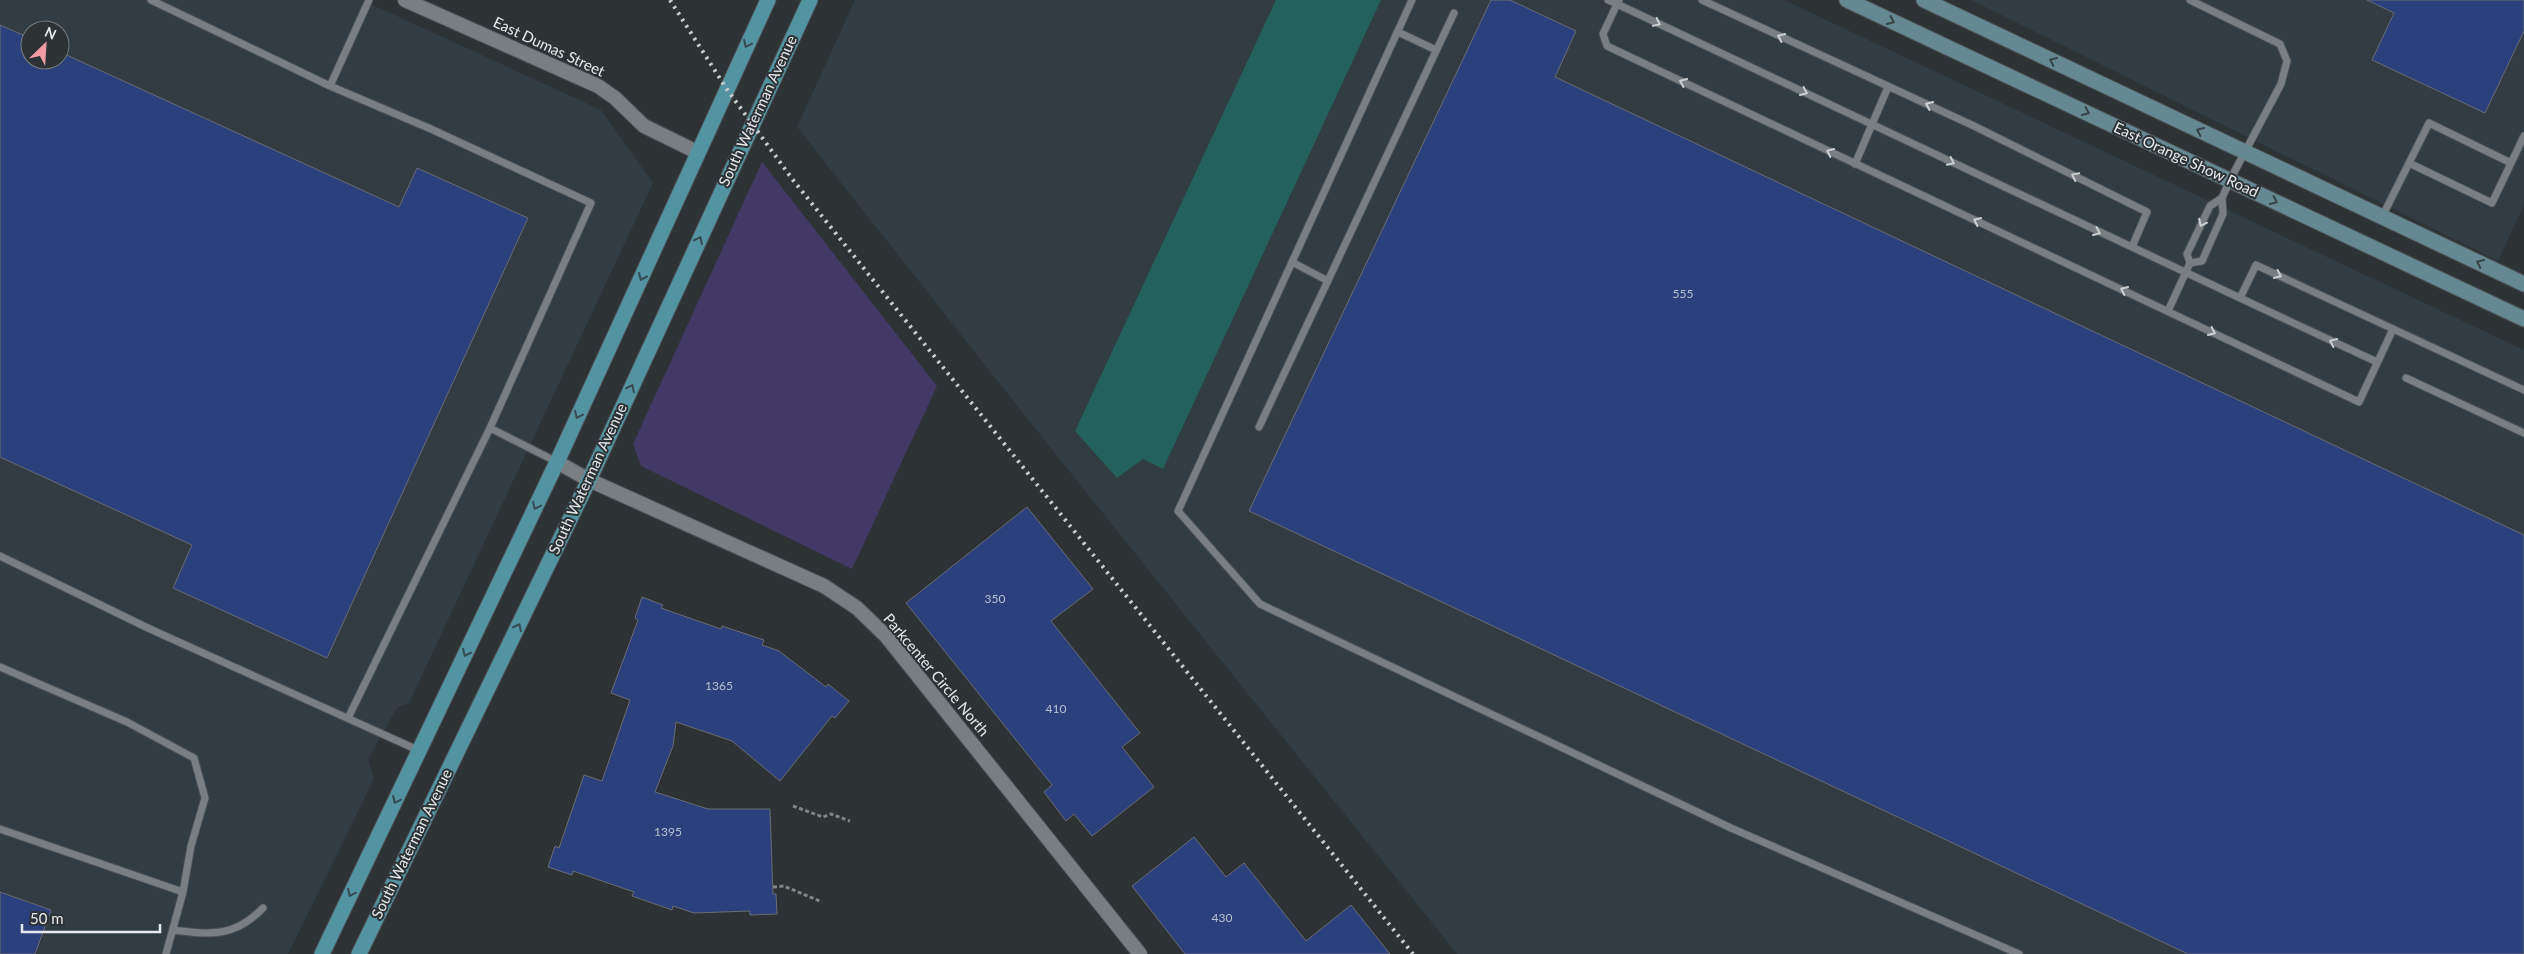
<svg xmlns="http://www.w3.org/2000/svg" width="2524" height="954" font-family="Lato,sans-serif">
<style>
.built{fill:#313c43;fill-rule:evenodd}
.green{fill:#433966}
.water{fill:#23615d}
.building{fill:#2b407d;stroke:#696c72}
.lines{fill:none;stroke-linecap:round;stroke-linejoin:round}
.lane-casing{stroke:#4c4f53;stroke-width:9}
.street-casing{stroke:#4c4f53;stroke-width:16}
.secondary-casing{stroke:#4c4f53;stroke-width:17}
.primary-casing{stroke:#4c4f53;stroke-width:17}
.path{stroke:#818588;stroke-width:3;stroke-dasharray:4 2.5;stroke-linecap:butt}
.lane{stroke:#787e82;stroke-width:7}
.street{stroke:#787e82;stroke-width:14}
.secondary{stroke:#658992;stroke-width:15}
.primary{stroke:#5394a3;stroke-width:15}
.rail{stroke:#c9cccf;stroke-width:4;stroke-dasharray:2.5 5;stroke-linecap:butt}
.oneway{stroke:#384348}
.oneway2{stroke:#cbcfd2}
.oneway3{stroke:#364a50}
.labels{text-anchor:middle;stroke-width:4;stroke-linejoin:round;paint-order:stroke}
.number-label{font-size:12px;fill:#b8c0d1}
.street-label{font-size:15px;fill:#e7eaed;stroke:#2d3235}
</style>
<rect width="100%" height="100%" fill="#2d3235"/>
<path class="built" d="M0,0H362L601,110L653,183L409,703L397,708L368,759L374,779L288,954H0ZM30,30H60V60H30Z
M855,0H1784L2524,350V954H1457L1053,451L797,127Z
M1971,0H2524V205L2498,261Z"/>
<path class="green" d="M762,162L937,386L852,569L641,466L633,444Z"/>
<path class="water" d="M1276,0H1381L1163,469L1143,459L1117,478L1075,431Z"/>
<path class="building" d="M1491,0H1510L1576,31L1555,77L2524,535V954H2188L1249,511Z
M2367,0H2524V31L2485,113L2372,60L2394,13Z
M0,25L30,38V60H60V52L399,207L417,168L528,218L327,658L173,588L192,545L0,457Z
M1027,507L1093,589L1051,621L1140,733L1122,747L1154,787L1092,836L1074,814L1066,821L1044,792L1052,785L906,603Z
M642,597L663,605L661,608L721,629L722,626L764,640L762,645L779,651L826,687L828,684L849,701L835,718L832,716L780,781L732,741L676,722L673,746L655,792L708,809H770L773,894H776L777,914L750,915V911L694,913L673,906L672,910L632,896L634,892L573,871L572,875L548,867L555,846L559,848L584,775L602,781L630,700L611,693L638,620L635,618Z
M1194,837L1226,877L1244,863L1306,941L1351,905L1390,954H1185L1132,886Z
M0,892L51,910L35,954H0Z"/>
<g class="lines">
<g class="lane-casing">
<path id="lane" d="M151,0L330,86L369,0
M1412,0L1178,511L1260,604L1731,828L2019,954
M1608,0L1617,4L1603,34L1607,46L2359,402L2393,329
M1619,0L1617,4L2240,298
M1702,0L1974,126L2147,212L2132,247
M2190,0L2280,44L2287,61L2281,84L2230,180L2222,198L2223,214L2202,261L2190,263
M1398,32L1436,50
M330,86L431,129L591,203L490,428L557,462
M2409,163L2429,123L2511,163
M1855,164L1888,87
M2382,217L2409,163L2492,203L2524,136
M1292,262L1328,281
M2168,311L2190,263L2187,254L2210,206L2222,198
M2377,362L2240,298L2256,265L2524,390
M2406,378L2524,433
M1259,427L1454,13
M0,556L150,629L420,751
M0,667L127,722L194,758L205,798L191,846L183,892
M348,718L490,428
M0,829L183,892L166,954
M173,930C212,935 235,937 263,908"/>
</g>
<g class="street-casing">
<path id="street" d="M405,0L598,86L615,98L644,126L697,152
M557,462L589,480L824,586L857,608L886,636L1140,954"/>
</g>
<g class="secondary-casing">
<path id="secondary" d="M1847,0L2524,319
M1924,0L2524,284"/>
</g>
<g class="primary-casing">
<path id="primary" d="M322,954L557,462L768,0
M359,954L589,480L810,0"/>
</g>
<path class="path" d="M793,806L823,817L831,814L850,821
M773,887L784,886L822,902"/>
<use href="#lane" class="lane"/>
<use href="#street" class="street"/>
<use href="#secondary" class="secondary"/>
<use href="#primary" class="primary"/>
<path class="rail" d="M670,0L726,88L793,180L1413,954"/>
</g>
<defs><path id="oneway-chevron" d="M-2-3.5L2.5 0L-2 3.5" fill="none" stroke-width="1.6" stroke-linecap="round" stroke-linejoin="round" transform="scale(1.25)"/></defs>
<g class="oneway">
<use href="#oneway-chevron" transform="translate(1891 21) rotate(25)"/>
<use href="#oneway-chevron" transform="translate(2053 61) rotate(-155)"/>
<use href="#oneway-chevron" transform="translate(2086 112) rotate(25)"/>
<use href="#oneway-chevron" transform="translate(2200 131) rotate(-155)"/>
<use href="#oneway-chevron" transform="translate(2274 201) rotate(25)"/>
<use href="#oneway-chevron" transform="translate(2480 263) rotate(-155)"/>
</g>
<g class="oneway2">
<use href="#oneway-chevron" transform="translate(1657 23) rotate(26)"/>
<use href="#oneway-chevron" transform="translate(1781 37) rotate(-155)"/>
<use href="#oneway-chevron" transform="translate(1683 82) rotate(-155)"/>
<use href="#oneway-chevron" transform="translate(1804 92) rotate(25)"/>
<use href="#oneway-chevron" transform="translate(1929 105) rotate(-156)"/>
<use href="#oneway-chevron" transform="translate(1830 152) rotate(-155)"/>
<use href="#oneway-chevron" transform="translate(1951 162) rotate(26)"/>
<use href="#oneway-chevron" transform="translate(2075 176) rotate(-154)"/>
<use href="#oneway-chevron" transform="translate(1977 221) rotate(-155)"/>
<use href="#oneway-chevron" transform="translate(2202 223) rotate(116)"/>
<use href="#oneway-chevron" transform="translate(2097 232) rotate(23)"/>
<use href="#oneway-chevron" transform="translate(2278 275) rotate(25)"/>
<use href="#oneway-chevron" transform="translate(2124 290) rotate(-155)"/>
<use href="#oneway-chevron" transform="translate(2212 332) rotate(25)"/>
<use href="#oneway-chevron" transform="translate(2333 342) rotate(-155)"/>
</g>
<g class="oneway3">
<use href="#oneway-chevron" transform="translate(747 44) rotate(115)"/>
<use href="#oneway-chevron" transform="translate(699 240) rotate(-65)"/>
<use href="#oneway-chevron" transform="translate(642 277) rotate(114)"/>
<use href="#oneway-chevron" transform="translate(631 388) rotate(-65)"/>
<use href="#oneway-chevron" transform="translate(578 415) rotate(115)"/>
<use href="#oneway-chevron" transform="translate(536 506) rotate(115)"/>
<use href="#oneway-chevron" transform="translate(518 627) rotate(-64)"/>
<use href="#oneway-chevron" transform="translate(466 653) rotate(115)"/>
<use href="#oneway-chevron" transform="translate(396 800) rotate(116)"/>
<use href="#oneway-chevron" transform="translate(351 893) rotate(116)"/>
</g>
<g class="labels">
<g class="number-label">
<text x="1683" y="298">555</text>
<text x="995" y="603">350</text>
<text x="719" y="690">1365</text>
<text x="1056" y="713">410</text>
<text x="668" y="836">1395</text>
<text x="1222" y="922">430</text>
</g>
<g class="street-label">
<text transform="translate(549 47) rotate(25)" y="5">East Dumas Street</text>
<text transform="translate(758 111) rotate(-65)" y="5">South Waterman Avenue</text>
<text transform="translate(2186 160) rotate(25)" y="5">East Orange Show Road</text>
<text transform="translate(588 479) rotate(-65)" y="5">South Waterman Avenue</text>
<text transform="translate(936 675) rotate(50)" y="5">Parkcenter Circle North</text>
<text transform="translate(412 844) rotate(-64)" y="5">South Waterman Avenue</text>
</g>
</g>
<g transform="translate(45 45) rotate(25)"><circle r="24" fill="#2d3235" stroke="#777c7f"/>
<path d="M0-4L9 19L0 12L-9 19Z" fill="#f39aa7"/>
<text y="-8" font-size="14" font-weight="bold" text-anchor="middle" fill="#e7eaed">N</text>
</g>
<path d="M22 924v8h138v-8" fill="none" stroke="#e7eaed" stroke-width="2.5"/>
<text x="30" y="924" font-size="15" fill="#e7eaed" stroke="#2d3235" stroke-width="4" paint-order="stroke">50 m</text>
</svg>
